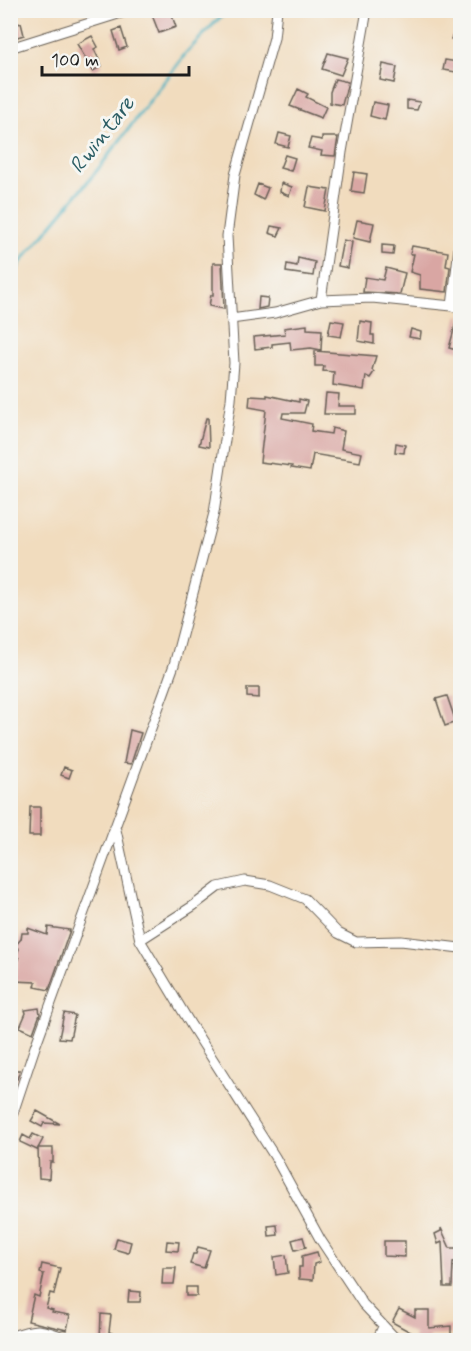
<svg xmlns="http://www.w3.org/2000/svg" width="471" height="1351" font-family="Mynerve,sans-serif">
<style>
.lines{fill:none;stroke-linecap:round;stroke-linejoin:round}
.stream{stroke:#40aebe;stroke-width:3}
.building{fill:#d9a6a3}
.street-casing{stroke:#675f55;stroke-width:11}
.street{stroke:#fff;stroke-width:9}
.labels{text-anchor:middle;stroke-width:6;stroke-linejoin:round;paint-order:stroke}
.water-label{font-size:22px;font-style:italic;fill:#2c5e65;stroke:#f6f6f2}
</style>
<rect width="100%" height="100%" fill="#f6f6f2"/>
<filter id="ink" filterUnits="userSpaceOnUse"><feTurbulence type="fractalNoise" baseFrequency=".0167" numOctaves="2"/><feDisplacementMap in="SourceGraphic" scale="12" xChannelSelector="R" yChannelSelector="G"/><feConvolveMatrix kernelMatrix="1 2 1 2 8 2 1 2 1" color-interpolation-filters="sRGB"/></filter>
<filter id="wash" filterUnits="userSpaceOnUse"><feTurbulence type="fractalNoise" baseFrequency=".008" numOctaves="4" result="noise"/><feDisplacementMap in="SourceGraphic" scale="24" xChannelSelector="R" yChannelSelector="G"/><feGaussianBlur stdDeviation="1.35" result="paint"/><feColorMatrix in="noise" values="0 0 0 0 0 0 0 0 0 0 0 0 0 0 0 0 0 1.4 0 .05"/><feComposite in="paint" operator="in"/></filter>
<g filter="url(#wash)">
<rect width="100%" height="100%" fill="#f1dcbe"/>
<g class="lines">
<path class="stream" d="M10,286L20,263L99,168L186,53L227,10"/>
</g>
<g id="blocks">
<path class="building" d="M166,10H170L176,27L159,33L152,15Z
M460,22V43L451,39Z
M21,23L24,35L14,38L11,26Z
M121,28L127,47L119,50L113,31Z
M92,36L98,47L94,49L102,66L93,71L77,44Z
M328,53L348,58L341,75L322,69Z
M445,60L458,62L456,72L443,70Z
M383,64L397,67L394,83L380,80Z
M335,79L348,82L342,105L330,103V92Z
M298,89L308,94L306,97L326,107L321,118L290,106Z
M407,100L420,102L417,110L407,109Z
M373,102L388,105L385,120L370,116Z
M279,133L291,136L288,147L276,144Z
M322,137H338L335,156L321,155L322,151L308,148L311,138L322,140Z
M285,155L295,158L291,171L280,168Z
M354,172L367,174L364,193L351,191Z
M281,183L292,187L289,196L280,192Z
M258,184L268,188L263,200L254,195Z
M309,187L329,190L325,211L305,207Z
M357,220L374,223L370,242L353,238Z
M271,226L282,228L278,236L269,233Z
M343,240L352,242L348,268L338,266Z
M382,245L394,246L393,255L382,254Z
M412,246L448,252L446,266L450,267L447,292L420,289V275L410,272L414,254H410Z
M298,258L315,262L313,276L286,272L287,264L297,266Z
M213,263H222L224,309L209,306L211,295H213Z
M386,268L405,273L400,294L363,292L365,277L383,280Z
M259,297L268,298L267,307L258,309Z
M458,315L460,316V351L449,348Z
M331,320L344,322L341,337L328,335Z
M360,321L372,323L371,335H374V344L358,341Z
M307,325V329L322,330L321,350L311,348L291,350L290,342L272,344V347L255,349L254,337L285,334L284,328Z
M411,329L421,332L420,339L409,337Z
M315,351L376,356L372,370L374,372L370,378L366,376L364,390L333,385L334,372L323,371L324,366H315Z
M326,393L339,394L338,406H356V414H324Z
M267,395L299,402V399L307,401L304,413H283L282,418L312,424L311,431L331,434L332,428L344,431L341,449L362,453L360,462L313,454L310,471L291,468L292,466L260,462L266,410L249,407L250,396L267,397Z
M206,418H208L209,447L199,445Z
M396,443L405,445L404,453L395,452Z
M247,688H259V698L247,697Z
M447,696L456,722L445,726L436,699Z
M130,730L141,733L131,764L124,763Z
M64,767L72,770L69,778L61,775Z
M30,807H40V836H29Z
M48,927L70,930L49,990L35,987L36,982L14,981L19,958L16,956L19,949L15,946L21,939L22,933H28V928L47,935Z
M39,1008L40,1014L33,1033L20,1027L26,1013L25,1010Z
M64,1013L75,1015L70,1039L59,1038Z
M10,1070H20L17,1079H10Z
M37,1111L60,1124L44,1123L42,1127L31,1121Z
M33,1134L43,1139L37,1150L20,1142L23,1135L30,1139Z
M38,1148H53V1162H50L49,1179L39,1178Z
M277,1225L278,1235L269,1236L268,1226Z
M441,1228L450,1248H460V1261L453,1262L452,1287H444L442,1242L438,1244L435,1234L441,1231Z
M303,1237L306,1247L295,1250L292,1240Z
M117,1238L131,1242L128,1253L114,1249Z
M167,1241L179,1242L178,1251L166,1250Z
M384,1241H405V1257L384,1256Z
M198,1247L210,1250L204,1268L190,1264L193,1254H196Z
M317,1252L320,1262L314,1264L313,1280L299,1279V1267H302V1256Z
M286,1255L288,1273L276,1275L274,1257Z
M42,1264L60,1268L54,1294L50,1293L46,1308L53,1310L52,1312L70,1315L67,1330L28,1321L34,1295L39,1297L44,1274L40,1273Z
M163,1268H176L174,1284H162Z
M186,1287H197V1296H186Z
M129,1291L141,1292L140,1302H128Z
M399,1309L415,1317V1310H429V1328L451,1326V1335L429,1336V1341H414V1334L392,1322Z
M101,1314L111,1315L109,1332L112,1333L111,1341H100Z"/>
</g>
</g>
<g filter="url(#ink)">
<use href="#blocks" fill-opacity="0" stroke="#675f55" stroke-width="1.5"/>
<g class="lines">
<g class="street-casing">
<path id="street" d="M10,48L131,10
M321,300L342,152L367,10
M452,306L460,239
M231,319L275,313L321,300L372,298L452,306L460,309
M116,830L140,940L191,1025L275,1157L320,1239L363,1304L397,1340
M140,940L193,906L218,887L245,881L270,885L305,899L338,933L356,942L401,941L460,948
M10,1122L35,1047L174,665L214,513L231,400L234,363L227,236L235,175L274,38L277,10
M10,1337C39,1326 43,1329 71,1340
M377,1340L383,1327"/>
</g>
<use href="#street" class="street"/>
</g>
</g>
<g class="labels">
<g class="water-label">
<text transform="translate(101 134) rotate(-52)" y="8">Rwintare</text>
</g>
</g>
<rect width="471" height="1351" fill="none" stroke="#f6f6f2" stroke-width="36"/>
<path d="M42 66v9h147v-9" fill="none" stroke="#1c1c1c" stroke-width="3"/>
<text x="51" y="66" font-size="18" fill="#1c1c1c" stroke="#f6f6f2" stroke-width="4.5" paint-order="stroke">100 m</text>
</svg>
